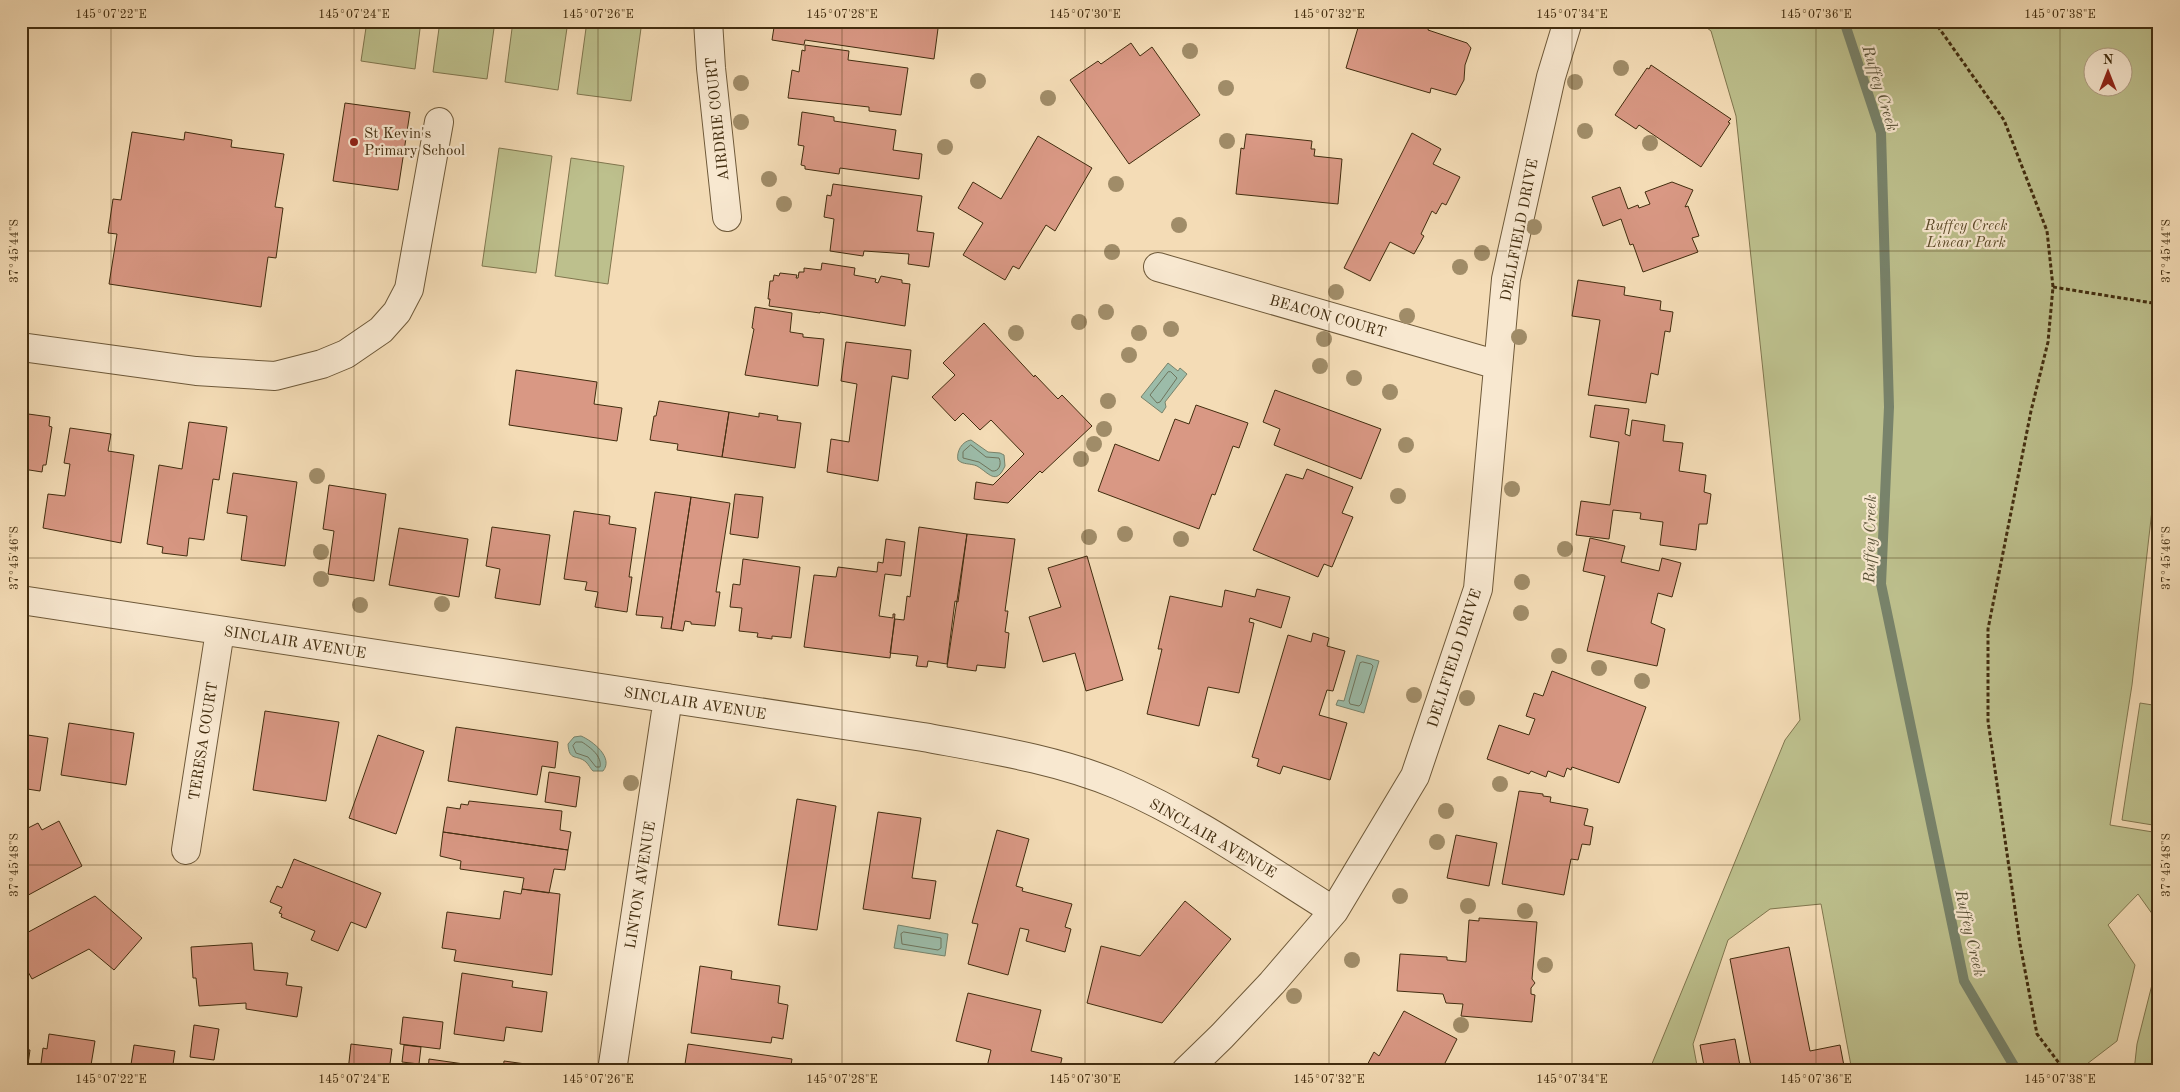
<svg xmlns="http://www.w3.org/2000/svg" width="2180" height="1092" font-family="'Old Standard TT',serif">
<style>
.green{fill:#bdc08d;stroke:#80764e;fill-rule:evenodd}
.water{fill:#9cbca9;stroke:#78836b}
.lines{fill:none;stroke-linecap:round;stroke-linejoin:round}
.shore{stroke:#6f745c;stroke-width:1}
.stream{stroke:#78836b;stroke-width:10}
.building{fill:#d99884;stroke:#422d0f}
.minor-casing{stroke:#6e5939;stroke-width:30}
.path{stroke:#422d0f;stroke-width:3;stroke-dasharray:4 2.5;stroke-linecap:butt}
.minor{stroke:#f8e8d0;stroke-width:28}
.tree{fill:#a08c68}
.ticks{fill:none;stroke:#422d0f;stroke-width:1;stroke-opacity:0.45}
.poi-dot{fill:#8f2418;stroke:#f8e8d0;stroke-width:2}
.labels{text-anchor:middle;stroke-width:4.5;stroke-linejoin:round;paint-order:stroke}
.street-label{font-size:15px;fill:#422d0f;stroke:#f8e8d0}
.poi-label{font-size:15px;fill:#422d0f;stroke:#f8e8d0;text-anchor:start}
.park-label{font-size:15px;font-style:italic;fill:#5b4a28;stroke:#f8e8d0}
.water-label{font-size:16px;font-style:italic;fill:#585136;stroke:#f8e8d0}
.neatline{fill:none;stroke:#422d0f;stroke-width:2}
.ticks-label{font-size:12px;text-anchor:middle;fill:#422d0f}
</style>
<rect width="100%" height="100%" fill="#f4dcb6"/>
<filter id="stains"><feTurbulence type="fractalNoise" baseFrequency=".004" numOctaves="4"/><feColorMatrix values="0 0 0 0 .2 0 0 0 0 .09 0 0 0 0 .02 0 0 0 .5 -.17"/></filter>
<radialGradient id="worn" r=".72"><stop offset=".6" stop-color="#630" stop-opacity="0"/><stop offset="1" stop-color="#630" stop-opacity=".3"/></radialGradient>
<path class="green" d="M367,21H421L415,69L361,61Z
M440,21H495L487,79L433,72Z
M513,21H568L558,90L505,82Z
M587,21H642L631,101L577,94Z
M1698,21H2159V449L2132,685L2110,825L2159,833V908L2153,915L2138,894L2108,925L2135,965L2117,1041L2083,1067L2081,1071H1852L1821,904L1770,909L1728,940L1693,1044L1698,1071H1649L1785,740L1800,720L1736,116L1711,31ZM2092,58H2122V88H2092Z
M499,148L552,156L536,273L482,266Z
M571,158L624,166L608,284L555,276Z
M2140,703L2159,706V826L2122,820Z
M2159,957V1071H2134L2137,1044Z"/>
<path class="water" d="M1168,363L1178,371L1180,368L1187,374L1165,402L1166,407L1162,413L1141,397Z
M971,440L988,452L1000,453L1004,455L1005,466C996,486 989,473 977,466C970,463 963,465 958,460C956,452 962,441 971,440Z
M1357,655L1379,661L1364,713L1336,705L1338,700L1344,701Z
M581,736C593,741 614,758 603,771H593C590,768 589,765 586,762C577,754 569,762 568,744L574,737Z
M898,925L948,934L945,956L894,948Z"/>
<g class="lines">
<path class="shore" d="M1171,372L1177,378L1160,402L1157,403L1150,395L1168,372Z
M971,445L986,457L999,458C1002,464 999,472 992,471L979,462L963,458V452Z
M1363,662L1371,664L1373,666L1361,704L1359,706L1350,704L1349,701L1360,663Z
M576,742H582C591,748 602,756 600,767H596L588,757L576,753L573,746Z
M904,932L941,938V948L938,950L902,944L901,934Z"/>
<path class="stream" d="M1844,21L1881,133L1889,407L1881,584L1964,981L2017,1071"/>
</g>
<path class="building" d="M775,21H939L934,59L805,40L804,45L772,40Z
M1360,21H1411L1429,26L1428,30L1467,43L1471,48L1465,65L1464,80L1456,95L1431,88L1430,93L1346,68Z
M1131,43L1140,56L1152,47L1200,115L1129,164L1070,80L1098,61L1101,64Z
M805,45L849,51L848,60L908,68L901,115L869,111V107L788,98L792,70L799,72L802,50L805,51Z
M1651,65L1731,119L1728,122L1730,123L1701,167L1639,125L1636,129L1615,115L1647,68L1649,69Z
M345,103L410,112L398,190L333,181Z
M802,112L834,117V121L896,130L893,150L922,154L919,179L840,168L839,174L805,169V166L801,165L804,146L798,145Z
M132,132L184,140L185,132L232,140L231,147L284,154L275,207L283,208L276,258L268,257L261,307L109,284L117,234L108,233L113,199L121,200Z
M1412,133L1441,149L1433,164L1460,177L1446,205L1442,203L1436,214L1432,211L1421,234L1424,236L1414,254L1390,242L1370,281L1344,268Z
M1246,134L1312,141L1311,149H1315L1314,156L1342,159L1338,204L1236,194L1241,148L1244,149Z
M1038,136L1092,168L1055,231L1046,225L1019,269L1013,266L1005,280L963,255L983,223L958,208L973,182L1001,199Z
M1672,182L1693,190L1685,207L1688,206L1699,236L1692,238L1698,252L1643,272L1633,244L1630,245L1621,219L1603,226L1592,197L1620,187L1628,209L1638,205L1639,208L1650,204L1645,192Z
M833,184L922,196L917,231L934,233L929,267L908,264L909,254L864,251L863,256L830,251L834,219L824,217L827,195L831,196Z
M822,263L855,268L854,275L876,279L875,282L878,283L881,276L902,280V283L910,284L905,326L820,312V313L769,306L770,299H768L770,281H773L774,275L779,276L780,273L797,275L796,278H798L799,272H804V268L821,270Z
M1578,280L1625,287L1624,295L1661,301L1660,310L1673,312L1670,332L1665,331L1658,375L1651,373L1646,403L1588,395L1600,320L1572,316Z
M755,307L792,313L790,332L803,334V337L824,339L818,386L745,375L754,329L752,328Z
M984,323L1034,377L1035,375L1058,399L1062,395L1092,426L1042,473L1040,471L1008,503L974,499L976,482L993,485L1024,454L991,420L980,430L963,413L955,421L932,397L955,375L943,363Z
M846,342L911,350L908,379L892,376L878,481L827,472L831,439L849,442L857,384L841,381Z
M516,370L597,382L594,404L622,408L617,441L509,425Z
M1275,390L1381,429L1361,479L1274,445L1280,429L1263,422Z
M659,401L729,412L722,457L677,450L678,444L650,440L654,416H656Z
M1196,405L1248,423L1239,448L1233,446L1215,495L1212,494L1199,529L1098,491L1115,444L1159,461L1175,419L1189,424Z
M1595,405L1629,409L1625,434L1630,436L1632,420L1665,425L1663,441L1683,443L1679,471L1706,475L1704,492L1711,494L1707,524H1699L1696,550L1660,545L1663,522L1640,519L1641,513L1613,510L1609,539L1576,535L1581,501L1610,505L1619,442L1590,437Z
M729,412L759,417V413L778,416L777,420L801,423L795,468L722,457Z
M21,413L50,417L49,426L52,427L46,465H43L42,472L23,469L21,482Z
M189,422L227,427L219,480L213,479L204,540L189,538L187,556L162,553L163,547L147,544L159,465L182,469Z
M70,428L111,434L108,451L134,455L121,543L43,528L48,494L65,496L70,464L64,463Z
M1307,469L1353,487L1342,513L1353,517L1332,567L1324,564L1318,577L1253,550L1286,474L1303,479Z
M233,473L297,482L285,566L241,560L247,516L227,513Z
M329,485L386,494L374,581L328,574L334,531L323,529Z
M655,492L691,497L671,629L661,628L663,617L636,615Z
M735,494L763,497L758,538L730,534Z
M691,497L730,503L716,592H720L715,626L691,624V622L685,621L683,631L671,629Z
M574,511L610,516L609,524L636,528L629,577H632L627,612L595,607L598,592L585,590L587,582L564,579Z
M492,527L550,535L540,605L495,598L500,569L486,566Z
M919,527L967,534L958,602L955,601L947,664L928,661L927,667L916,666L918,656L890,653L895,619L904,620L907,596L910,597Z
M399,528L468,539L459,597L389,585Z
M967,534L1015,539L1005,611H1008L1005,632L1009,633L1005,668L977,665L976,671L947,667Z
M1590,538L1625,546L1621,562L1659,571L1662,558L1681,563L1672,597L1658,593L1651,623L1665,629L1657,666L1587,651L1605,576L1583,571Z
M886,539L905,542L901,576L885,574L879,616L893,618V614H895L890,658L804,647L814,575L836,577L838,567L877,572L878,562L883,563Z
M1087,556L1123,680L1086,691L1075,653L1043,662L1029,617L1061,607L1048,568Z
M743,559L800,567L791,638L772,636V639L757,637L758,633L739,631L742,608L730,607L733,584L740,585Z
M1257,589L1290,597L1281,628L1250,618L1249,622L1254,623L1239,693L1208,687L1199,726L1147,714L1162,649H1158L1170,596L1222,607L1225,590L1255,597Z
M1313,633L1329,638L1327,646L1345,651L1333,691L1327,690L1319,715L1347,723L1330,780L1283,766L1280,774L1257,766L1259,759L1252,757L1288,635L1311,642Z
M1552,671L1646,707L1619,783L1572,767L1571,770L1567,768L1564,777L1548,771L1546,777L1531,771L1529,774L1487,759L1499,725L1529,735L1535,719L1526,716L1534,693L1543,696Z
M265,711L339,722L326,801L253,790Z
M69,723L134,733L126,785L61,775Z
M456,727L558,742L555,768L542,766L537,795L448,781Z
M21,734L48,738L40,791L21,788Z
M378,735L424,751L396,834L349,818Z
M549,772L580,777L576,807L545,802Z
M1519,791L1543,794V796L1551,797L1550,802L1588,809L1584,825L1593,827L1590,845L1582,844L1578,860L1571,859L1564,895L1502,884Z
M797,799L836,806L817,930L778,925Z
M469,801L562,811L560,830L571,832L568,850L443,832L447,807L460,809L461,804L468,805Z
M878,812L921,818L912,878L936,881L930,919L863,909Z
M21,820L26,829L38,823L42,830L59,821L82,866L21,899Z
M997,830L1029,839L1016,886L1023,888L1022,891L1072,904L1065,927L1071,929L1065,952L1026,941L1029,930L1020,928L1008,975L968,964L978,924L972,923Z
M443,832L568,850L565,870L554,869L549,893L522,889L524,878L460,869L461,861L440,856Z
M1456,835L1497,843L1489,886L1447,878Z
M294,859L381,893L366,928L351,922L338,951L311,940L315,931L281,917L282,914L279,913L282,907L270,902L277,886L282,888Z
M522,889L560,894L552,975L454,961L456,950L442,948L447,912L500,919L504,891L521,894Z
M95,896L142,938L114,970L89,949L32,979L21,959V936Z
M1185,901L1231,939L1162,1023L1087,1003L1101,946L1140,956Z
M1479,918L1537,922L1532,979L1535,983L1531,988V994L1535,995L1532,1022L1461,1016L1463,1004L1446,1003L1443,994L1397,991L1400,954L1447,957V960L1466,962L1469,920L1479,921Z
M252,943L254,970L288,973L286,985L302,987L297,1017L246,1009V1003L199,1006L196,978H193L191,947Z
M1789,947L1810,1051L1840,1045L1845,1071H1752L1730,959Z
M700,966L732,971L731,979L780,986L778,1003L788,1005L783,1039L772,1037L771,1043L691,1033Z
M462,973L513,981L512,987L547,992L542,1032L506,1027L504,1041L454,1034Z
M968,993L1041,1010L1031,1051L1062,1058L1059,1071H986L991,1050L956,1041Z
M1404,1011L1457,1039L1441,1071H1364L1374,1052L1379,1056Z
M403,1017L443,1022L440,1049L400,1044Z
M194,1025L219,1029L214,1060L190,1057Z
M49,1034L95,1041L90,1071H40L43,1048L47,1049Z
M1735,1039L1741,1071H1705L1700,1045Z
M351,1044L392,1049L389,1071H348Z
M688,1044L792,1059L790,1071H684Z
M134,1045L175,1051L172,1071H130Z
M404,1045L421,1047L419,1064L402,1062Z
M21,1049L30,1050L27,1071H21Z
M429,1059L471,1065L470,1071H428Z
M504,1061L540,1066L539,1071H503Z
M227,1067L252,1071H226Z"/>
<g class="lines">
<g class="minor-casing">
<path id="minor" d="M708,21L711,68L727,217
M1158,267L1498,365
M21,347L196,371L275,376L322,364L346,354L381,330L397,312L409,289L439,122
M21,600L923,737C988,749 1056,759 1118,785C1195,818 1263,867 1334,911
M186,850L220,631
M612,1071L668,698
M1186,1071L1222,1036L1272,983L1334,911L1415,776L1478,589L1506,279L1551,77L1568,21"/>
</g>
<path class="path" d="M1934,21L2004,120L2047,231L2053,287L2048,342L2031,411L1988,629V721L2020,944L2037,1034L2062,1067L2063,1071
M2053,287L2159,304"/>
<use href="#minor" class="minor"/>
</g>
<g class="tree">
<circle cx="1190" cy="51" r="8"/>
<circle cx="1621" cy="68" r="8"/>
<circle cx="978" cy="81" r="8"/>
<circle cx="1575" cy="82" r="8"/>
<circle cx="741" cy="83" r="8"/>
<circle cx="1226" cy="88" r="8"/>
<circle cx="1048" cy="98" r="8"/>
<circle cx="741" cy="122" r="8"/>
<circle cx="1585" cy="131" r="8"/>
<circle cx="1227" cy="141" r="8"/>
<circle cx="1650" cy="143" r="8"/>
<circle cx="945" cy="147" r="8"/>
<circle cx="769" cy="179" r="8"/>
<circle cx="1116" cy="184" r="8"/>
<circle cx="784" cy="204" r="8"/>
<circle cx="1179" cy="225" r="8"/>
<circle cx="1534" cy="227" r="8"/>
<circle cx="1112" cy="252" r="8"/>
<circle cx="1482" cy="253" r="8"/>
<circle cx="1460" cy="267" r="8"/>
<circle cx="1336" cy="292" r="8"/>
<circle cx="1106" cy="312" r="8"/>
<circle cx="1407" cy="316" r="8"/>
<circle cx="1079" cy="322" r="8"/>
<circle cx="1171" cy="329" r="8"/>
<circle cx="1016" cy="333" r="8"/>
<circle cx="1139" cy="333" r="8"/>
<circle cx="1519" cy="337" r="8"/>
<circle cx="1324" cy="339" r="8"/>
<circle cx="1129" cy="355" r="8"/>
<circle cx="1320" cy="366" r="8"/>
<circle cx="1354" cy="378" r="8"/>
<circle cx="1390" cy="392" r="8"/>
<circle cx="1108" cy="401" r="8"/>
<circle cx="1104" cy="429" r="8"/>
<circle cx="1094" cy="444" r="8"/>
<circle cx="1406" cy="445" r="8"/>
<circle cx="1081" cy="459" r="8"/>
<circle cx="317" cy="476" r="8"/>
<circle cx="1512" cy="489" r="8"/>
<circle cx="1398" cy="496" r="8"/>
<circle cx="1125" cy="534" r="8"/>
<circle cx="1089" cy="537" r="8"/>
<circle cx="1181" cy="539" r="8"/>
<circle cx="1565" cy="549" r="8"/>
<circle cx="321" cy="552" r="8"/>
<circle cx="321" cy="579" r="8"/>
<circle cx="1522" cy="582" r="8"/>
<circle cx="442" cy="604" r="8"/>
<circle cx="360" cy="605" r="8"/>
<circle cx="1521" cy="613" r="8"/>
<circle cx="1559" cy="656" r="8"/>
<circle cx="1599" cy="668" r="8"/>
<circle cx="1642" cy="681" r="8"/>
<circle cx="1414" cy="695" r="8"/>
<circle cx="1467" cy="698" r="8"/>
<circle cx="631" cy="783" r="8"/>
<circle cx="1500" cy="784" r="8"/>
<circle cx="1446" cy="811" r="8"/>
<circle cx="1437" cy="842" r="8"/>
<circle cx="1400" cy="896" r="8"/>
<circle cx="1468" cy="906" r="8"/>
<circle cx="1525" cy="911" r="8"/>
<circle cx="1352" cy="960" r="8"/>
<circle cx="1545" cy="965" r="8"/>
<circle cx="1294" cy="996" r="8"/>
<circle cx="1461" cy="1025" r="8"/>
</g>
<path class="ticks" d="M111,21V1071M354,21V1071M598,21V1071M842,21V1071M1085,21V1071M1329,21V1071M1572,21V1071M1816,21V1071M2060,21V1071M21,251H2159M21,558H2159M21,865H2159"/>
<circle class="poi-dot" cx="354" cy="142" r="5"/>
<g class="labels">
<g class="street-label">
<text transform="translate(717 119) rotate(-96)" y="5">AIRDRIE COURT</text>
<text transform="translate(1519 230) rotate(-79)" y="5">DELLFIELD DRIVE</text>
<text transform="translate(1328 316) rotate(16)" y="5">BEACON COURT</text>
<text transform="translate(295 642) rotate(9)" y="5">SINCLAIR AVENUE</text>
<text transform="translate(1454 658) rotate(-72)" y="5">DELLFIELD DRIVE</text>
<text transform="translate(695 703) rotate(9)" y="5">SINCLAIR AVENUE</text>
<text transform="translate(203 741) rotate(-81)" y="5">TERESA COURT</text>
<text transform="translate(1213 838) rotate(30)" y="5">SINCLAIR AVENUE</text>
<text transform="translate(640 885) rotate(-81)" y="5">LINTON AVENUE</text>
</g>
<g class="poi-label">
<text x="364" y="138">St Kevin's<tspan x="364" dy="17">Primary School</tspan></text>
</g>
<g class="park-label">
<text x="1966" y="230">Ruffey Creek<tspan x="1966" dy="17">Linear Park</tspan></text>
</g>
<g class="water-label">
<text transform="translate(1881 88) rotate(73)" y="6">Ruffey Creek</text>
<text transform="translate(1869 539) rotate(-89)" y="6">Ruffey Creek</text>
<text transform="translate(1971 933) rotate(77)" y="6">Ruffey Creek</text>
</g>
</g>
<rect width="2180" height="1092" fill="none" stroke="#f4dcb6" stroke-width="55"/>
<g transform="translate(2108 72)"><circle r="24" fill="#f8e8d0" stroke="#af9d83"/>
<path d="M0-4L9 19L0 12L-9 19Z" fill="#8f2418"/>
<text y="-8" font-size="14" font-weight="bold" text-anchor="middle" fill="#422d0f">N</text>
</g>
<rect x="28" y="28" width="2124" height="1036" class="neatline"/>
<g class="ticks-label">
<text x="111" y="18">145°07'22"E</text>
<text x="354" y="18">145°07'24"E</text>
<text x="598" y="18">145°07'26"E</text>
<text x="842" y="18">145°07'28"E</text>
<text x="1085" y="18">145°07'30"E</text>
<text x="1329" y="18">145°07'32"E</text>
<text x="1572" y="18">145°07'34"E</text>
<text x="1816" y="18">145°07'36"E</text>
<text x="2060" y="18">145°07'38"E</text>
<text transform="translate(14 251) rotate(-90)" y="4">37°45'44"S</text>
<text transform="translate(2166 251) rotate(-90)" y="4">37°45'44"S</text>
<text transform="translate(14 558) rotate(-90)" y="4">37°45'46"S</text>
<text transform="translate(2166 558) rotate(-90)" y="4">37°45'46"S</text>
<text transform="translate(14 865) rotate(-90)" y="4">37°45'48"S</text>
<text transform="translate(2166 865) rotate(-90)" y="4">37°45'48"S</text>
<text x="111" y="1083">145°07'22"E</text>
<text x="354" y="1083">145°07'24"E</text>
<text x="598" y="1083">145°07'26"E</text>
<text x="842" y="1083">145°07'28"E</text>
<text x="1085" y="1083">145°07'30"E</text>
<text x="1329" y="1083">145°07'32"E</text>
<text x="1572" y="1083">145°07'34"E</text>
<text x="1816" y="1083">145°07'36"E</text>
<text x="2060" y="1083">145°07'38"E</text>
</g>
<rect width="100%" height="100%" filter="url(#stains)"/>
<rect width="100%" height="100%" fill="url(#worn)"/>
</svg>
